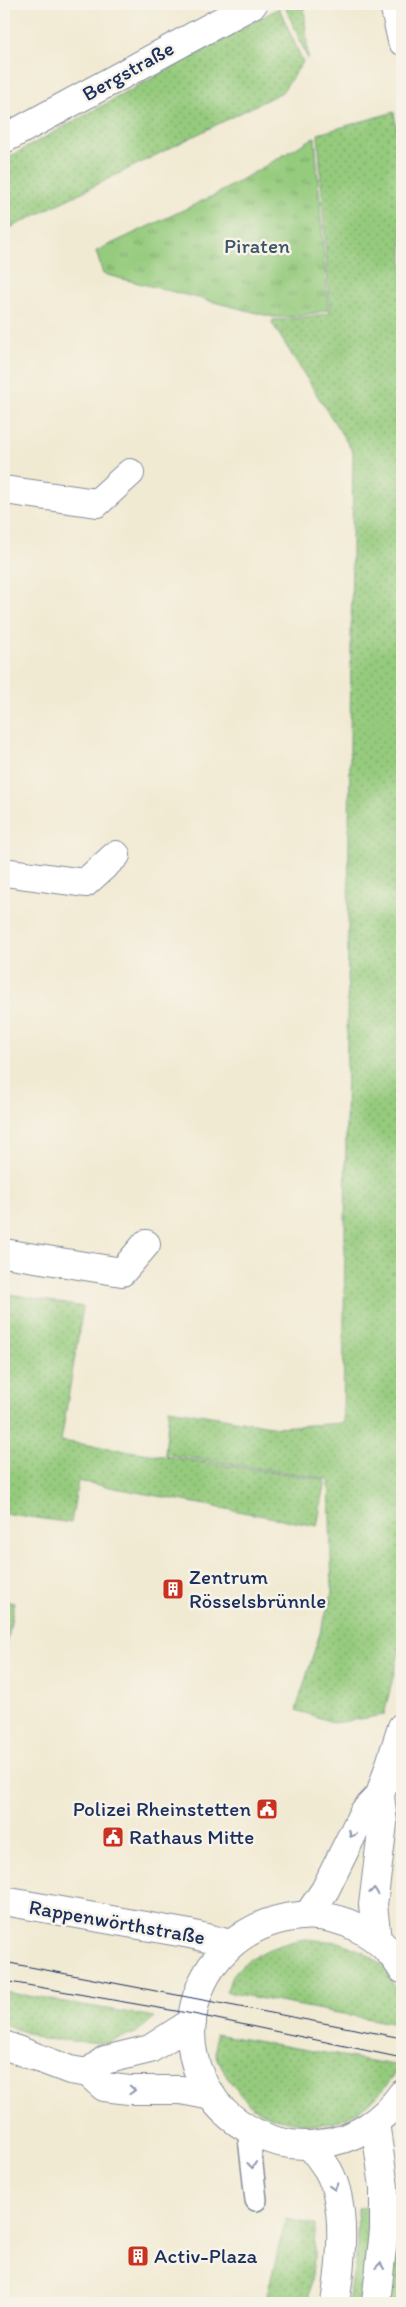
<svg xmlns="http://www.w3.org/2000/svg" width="406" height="2307" font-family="Itim,sans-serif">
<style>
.grass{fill:url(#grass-dots);stroke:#587d6e}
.park{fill:url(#park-tufts);stroke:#587d6e}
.pitch{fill:#95cb7d;stroke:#587d6e}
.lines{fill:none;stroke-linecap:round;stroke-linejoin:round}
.service-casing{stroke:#868c98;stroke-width:24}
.minor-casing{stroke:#868c98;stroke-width:30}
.tertiary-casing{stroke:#868c98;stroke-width:30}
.secondary-casing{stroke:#868c98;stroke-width:30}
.service{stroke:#fff;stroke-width:21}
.minor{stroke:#fff;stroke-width:28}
.tertiary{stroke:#fff;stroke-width:28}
.secondary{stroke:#fff;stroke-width:28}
.tram{stroke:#1b2f5e;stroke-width:1}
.oneway{stroke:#8d97ae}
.labels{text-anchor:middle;stroke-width:5;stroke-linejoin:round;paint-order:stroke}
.street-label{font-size:21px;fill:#1b2f5e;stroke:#f7f3e8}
.park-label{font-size:21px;fill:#3a5666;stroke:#f7f3e8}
.poi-label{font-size:21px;fill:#1b2f5e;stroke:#f7f3e8;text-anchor:start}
</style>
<defs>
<pattern id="grass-dots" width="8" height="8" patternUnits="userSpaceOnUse" patternTransform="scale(1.25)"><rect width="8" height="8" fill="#95cb7d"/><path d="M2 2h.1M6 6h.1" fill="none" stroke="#79a56a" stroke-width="1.8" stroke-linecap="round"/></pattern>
<pattern id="park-tufts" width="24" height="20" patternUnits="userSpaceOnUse" patternTransform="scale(1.25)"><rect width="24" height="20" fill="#95cb7d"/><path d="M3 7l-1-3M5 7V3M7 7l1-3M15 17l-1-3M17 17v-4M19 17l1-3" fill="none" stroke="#79a56a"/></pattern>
</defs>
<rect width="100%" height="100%" fill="#f7f3e8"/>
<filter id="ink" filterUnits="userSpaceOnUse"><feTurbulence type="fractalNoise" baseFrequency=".02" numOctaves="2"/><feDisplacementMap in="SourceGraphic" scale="10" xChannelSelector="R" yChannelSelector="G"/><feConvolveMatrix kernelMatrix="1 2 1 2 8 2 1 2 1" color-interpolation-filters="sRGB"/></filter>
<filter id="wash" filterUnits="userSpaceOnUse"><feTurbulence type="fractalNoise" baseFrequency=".0096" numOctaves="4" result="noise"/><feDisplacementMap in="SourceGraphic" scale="20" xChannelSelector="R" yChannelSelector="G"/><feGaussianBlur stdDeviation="1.12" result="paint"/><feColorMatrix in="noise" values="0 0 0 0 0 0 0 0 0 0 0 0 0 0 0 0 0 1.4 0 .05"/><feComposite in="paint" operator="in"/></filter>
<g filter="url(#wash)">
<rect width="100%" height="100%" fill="#f1ead3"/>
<path class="grass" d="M284,4H304L308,59Z
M279,8L303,62L282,92L4,231V160Z
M394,112L402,165V1625L400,1648L384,1715L335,1723L296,1710L332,1594L329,1479L165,1454L169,1409L277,1427L343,1423L353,452L272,323L273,320L293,319L330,313L318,134Z
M4,1293L83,1307L61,1441L326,1480L317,1526L78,1481L71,1523L4,1513Z
M304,1939L339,1942L364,1952L385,1967L401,2000L402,2025L226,1992C229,1986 230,1978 234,1974C250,1953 280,1944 304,1939Z
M4,1992L155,2017L136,2033L105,2043L42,2039L4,2024Z
M215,2034L400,2066C385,2091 365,2110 338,2121C328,2125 314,2124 304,2123C288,2122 265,2117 253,2107C238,2094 222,2072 216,2053C215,2047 216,2040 215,2034Z
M402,2192V2303H384L396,2230L398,2194Z
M376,2204L364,2303H348L356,2259L358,2209Z
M286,2219L315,2225L314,2259L308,2303H265Z"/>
<path class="park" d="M315,137L328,310L294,317H273L103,274L96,251L215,195Z"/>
<path class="pitch" d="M4,1601L14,1603L4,1664Z"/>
</g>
<g filter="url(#ink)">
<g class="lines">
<g class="service-casing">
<path id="service" d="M248,2129L256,2200"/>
</g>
<g class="minor-casing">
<path id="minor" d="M4,139L253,4
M4,490L97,503L130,473
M4,872L85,883L116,855
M4,1253L122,1272L146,1244
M4,1901L190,1934L231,1944"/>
</g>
<g class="tertiary-casing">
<path id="tertiary" d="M4,2045L70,2070L88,2073L104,2087L129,2090H181L212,2096
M88,2073L105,2060L150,2049L192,2022"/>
</g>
<g class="secondary-casing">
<path id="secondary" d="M394,4L402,41
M308,1915L325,1890L363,1813L380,1795
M377,1940L373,1905L383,1823L380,1795L402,1727
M402,1969C382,1935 340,1912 300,1916C182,1927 149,2081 256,2133C275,2143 296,2147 318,2144C353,2141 382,2122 402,2094
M375,2122L384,2187V2230L376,2303
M310,2145C316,2153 323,2162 328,2170C348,2205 341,2266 335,2303"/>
</g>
<use href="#service" class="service"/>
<use href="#minor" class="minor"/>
<use href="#tertiary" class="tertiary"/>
<use href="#secondary" class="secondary"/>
<path class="tram" d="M4,1962L402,2038
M4,1981L193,2014L402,2058"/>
</g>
<defs><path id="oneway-chevron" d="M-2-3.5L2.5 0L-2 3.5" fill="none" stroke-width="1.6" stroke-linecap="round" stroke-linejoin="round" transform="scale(1.25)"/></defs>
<g class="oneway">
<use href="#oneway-chevron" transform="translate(352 1834) rotate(117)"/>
<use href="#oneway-chevron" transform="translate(374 1891) rotate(-83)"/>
<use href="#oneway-chevron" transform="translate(132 2090) rotate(2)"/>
<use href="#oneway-chevron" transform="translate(252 2165) rotate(84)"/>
<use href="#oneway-chevron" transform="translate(334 2187) rotate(73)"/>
<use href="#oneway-chevron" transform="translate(380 2266) rotate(-84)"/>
</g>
</g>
<defs>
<g id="building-square" transform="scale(1.125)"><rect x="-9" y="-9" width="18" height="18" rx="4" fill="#c8321e" stroke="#f7f3e8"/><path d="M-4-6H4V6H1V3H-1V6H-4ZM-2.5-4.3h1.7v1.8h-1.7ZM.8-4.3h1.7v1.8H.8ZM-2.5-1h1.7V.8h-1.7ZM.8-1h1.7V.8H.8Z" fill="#fff"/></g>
<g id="civic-square" transform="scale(1.125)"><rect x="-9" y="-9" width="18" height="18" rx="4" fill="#c8321e" stroke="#f7f3e8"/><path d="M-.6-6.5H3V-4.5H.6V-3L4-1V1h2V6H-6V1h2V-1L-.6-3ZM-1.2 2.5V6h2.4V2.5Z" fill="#fff"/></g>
</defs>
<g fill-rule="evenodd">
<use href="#building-square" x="173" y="1589"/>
<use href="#civic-square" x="267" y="1809"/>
<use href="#civic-square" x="113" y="1837"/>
<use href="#building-square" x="138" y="2256"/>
</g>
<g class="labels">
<g class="street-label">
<text transform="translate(128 71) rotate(-29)" y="7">Bergstraße</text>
<text transform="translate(117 1922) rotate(10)" y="7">Rappenwörthstraße</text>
</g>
<g class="park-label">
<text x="257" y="253">Piraten</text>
</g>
<g class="poi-label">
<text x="189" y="1584">Zentrum<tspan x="189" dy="24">Rösselsbrünnle</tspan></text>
<text x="251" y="1816" text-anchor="end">Polizei Rheinstetten</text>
<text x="129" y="1844">Rathaus Mitte</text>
<text x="154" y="2263">Activ-Plaza</text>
</g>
</g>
<rect width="406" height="2307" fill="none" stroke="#f7f3e8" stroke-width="20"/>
</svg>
